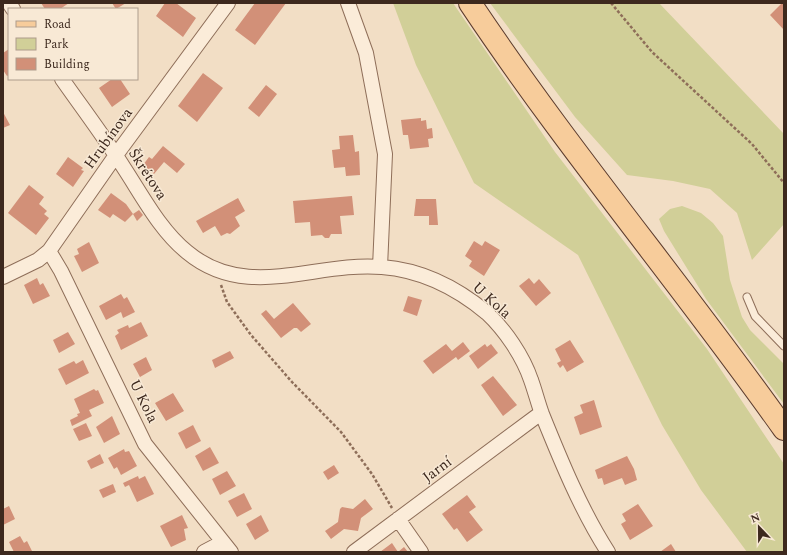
<svg xmlns="http://www.w3.org/2000/svg" width="787" height="555" font-family="Spectral,serif">
<style>
.green{fill:#d1cf98}
.building{fill:#d29078}
.lines{fill:none;stroke-linecap:round;stroke-linejoin:round}
.service-casing{stroke:#8e6e59;stroke-width:9}
.minor-casing{stroke:#8e6e59;stroke-width:16}
.primary-casing{stroke:#5c3c2e;stroke-width:24}
.path{stroke:#8e6e59;stroke-width:2.5;stroke-dasharray:3 2;stroke-linecap:butt}
.service{stroke:#fbecd9;stroke-width:7}
.minor{stroke:#fbecd9;stroke-width:14}
.primary{stroke:#f7cc9b;stroke-width:22}
.labels{text-anchor:middle;stroke-width:3;stroke-linejoin:round;paint-order:stroke}
.street-label{font-size:15px;fill:#3d291e;stroke:#f8e9d5}
</style>
<rect width="100%" height="100%" fill="#f2dec5"/>
<path class="green" d="M393,3H453L555,152L707,349L784,464V552H747L701,490L662,425L578,255L474,183L416,65Z
M490,3H659L784,134V224L752,260L737,213L710,189L673,181L627,175L575,117Z
M682,206L701,213L713,223L723,236L730,280L742,317L750,330L784,364V404L706,299L664,231L659,219L670,209Z"/>
<path class="building" d="M41,3H69L60,9H45Z
M112,3H126L116,9Z
M165,3H176L196,18L183,37L156,16Z
M255,3H286L255,45L235,30Z
M782,3H784V30L770,15Z
M9,49V75L7,76L3,70V53Z
M203,73L223,88L197,122L178,106Z
M112,79H120L130,94L112,107L99,88Z
M266,85L277,94L259,117L248,108Z
M3,112L10,125L3,128Z
M421,118V121L426,120L427,129L432,128L433,138L428,139L429,147L410,149L408,135H403L401,120Z
M353,135L355,152L359,151L360,175L346,176L345,167L334,168L332,150L340,149L339,136Z
M163,146L185,164L177,173L164,162L154,174L143,165L149,157L152,159Z
M68,157L83,168L81,170L84,171L73,187L56,174Z
M29,185L44,197L39,204L47,211L44,214L49,218L36,235L8,213Z
M111,193L126,204L133,214L125,222L113,214L110,218L98,210Z
M352,196L354,215L340,216L342,234H331L329,238H325L322,235L311,236L310,222L295,223L293,201Z
M238,198L245,211L235,217L240,226L230,234L227,233L221,236L215,226L203,233L196,221Z
M416,199H436L438,225H429V216H414Z
M139,210L143,215L137,221L133,214Z
M474,241L482,246L485,241L500,250L484,276L469,266L472,261L465,256Z
M89,242L99,263L82,272L74,256L79,254L77,249Z
M37,278L40,285L43,283L50,296L33,304L24,285Z
M529,278L534,284L539,279L551,293L536,306L519,286Z
M121,294L124,299L127,297L135,312L123,318L121,312L106,320L99,306Z
M408,296L422,300L417,316L403,311Z
M293,303L311,324L301,332L297,328H294L281,338L261,314L266,310L274,319Z
M141,322L148,336L121,350L115,336L119,333L117,330L128,325L129,328Z
M68,332L75,344L59,353L53,340Z
M570,340L584,362L567,372L563,365L560,368L557,363L561,361L555,349Z
M463,342L470,351L458,360L456,357L433,374L423,361L446,344L452,351Z
M485,344L487,347L491,344L498,353L478,369L469,356Z
M230,351L234,358L215,368L212,360Z
M146,357L152,370L140,377L133,364Z
M83,360L89,373L66,385L58,369L74,361L76,364Z
M493,376L517,405L503,416L481,385Z
M94,389L96,391L98,390L104,403L89,410L92,416L72,426L70,420L78,416L77,414L80,413L74,399Z
M173,393L184,411L166,421L155,403Z
M594,400L602,427L580,435L574,417L583,413L580,405Z
M112,416L120,434L104,443L96,427Z
M86,423L92,436L79,441L73,429Z
M193,425L201,441L186,449L178,433Z
M210,447L219,463L203,471L195,456Z
M124,449L125,452L129,451L137,466L121,475L117,467L114,469L108,458Z
M100,454L104,463L91,469L87,461Z
M627,456L634,469L637,480L625,485L622,478L604,485L602,478L598,479L595,470Z
M334,465L339,473L328,480L323,472Z
M227,471L236,486L220,495L212,479Z
M138,476L139,479L145,476L154,494L137,502L129,485L125,487L123,483Z
M113,484L116,492L103,498L99,490Z
M244,493L252,509L237,517L228,501Z
M467,495L476,507L469,512L483,530L467,542L457,528L454,530L442,514Z
M365,499L373,509L361,518L358,531L344,529L331,539L325,531L338,522L340,509L342,507L353,509Z
M638,504L653,526L630,540L621,524L626,521L622,514Z
M9,506L15,519L3,525V509Z
M182,515L188,528L184,529L186,540L171,547L160,526Z
M261,515L269,531L255,540L246,524Z
M20,536L24,543L27,541L32,551L14,552L9,542Z
M392,543L398,552L404,547L408,552H380Z
M671,544L676,552H660Z"/>
<g class="lines">
<g class="service-casing">
<path id="service" d="M747,297L755,316L784,346"/>
</g>
<g class="minor-casing">
<path id="minor" d="M9,3L13,9
M348,3L366,53L385,154L380,267
M62,79C83,109 105,138 124,168C143,197 160,230 187,252C247,302 315,261 382,267C421,270 457,288 487,313C505,330 523,356 531,380C535,391 538,403 542,414C561,461 581,510 608,552
M49,251L61,271L145,444L231,552
M3,277L38,260L49,251L116,155L228,3
M398,519L421,552
M204,552L223,542
M354,552L541,413"/>
</g>
<g class="primary-casing">
<path id="primary" d="M470,3C568,150 682,285 784,429"/>
</g>
<path class="path" d="M611,3L652,52L752,144L784,183
M221,285L227,302L251,335L292,382L341,432L372,474L392,508"/>
<use href="#service" class="service"/>
<use href="#minor" class="minor"/>
<use href="#primary" class="primary"/>
</g>
<g class="labels">
<g class="street-label">
<text transform="translate(108 138) rotate(-54)" y="5">Hrubínova</text>
<text transform="translate(148 174) rotate(57)" y="5">Škrétova</text>
<text transform="translate(492 300) rotate(42)" y="5">U Kola</text>
<text transform="translate(144 401) rotate(64)" y="5">U Kola</text>
<text transform="translate(437 469) rotate(-37)" y="5">Jarní</text>
</g>
</g>
<rect width="787" height="555" fill="none" stroke="#3d291e" stroke-width="8"/>
<rect x="8" y="8" width="130" height="72" fill="#f8e9d5" stroke="#ad9c8c"/>
<rect x="16" y="21" width="20" height="6" fill="#f7cc9b" stroke="#ad9c8c"/>
<text x="44" y="28" font-size="12" fill="#3d291e">Road</text>
<rect x="16" y="38" width="20" height="12" fill="#d1cf98" stroke="#ad9c8c"/>
<text x="44" y="48" font-size="12" fill="#3d291e">Park</text>
<rect x="16" y="58" width="20" height="12" fill="#d29078" stroke="#ad9c8c"/>
<text x="44" y="68" font-size="12" fill="#3d291e">Building</text>
<g transform="translate(759 527) rotate(338)" stroke="#f8e9d5" stroke-width="3" paint-order="stroke">
<path d="M0-3L7 15L0 10L-7 15Z" fill="#3d291e"/>
<text y="-6" font-size="11" font-weight="bold" text-anchor="middle" fill="#3d291e">N</text>
</g>
</svg>
